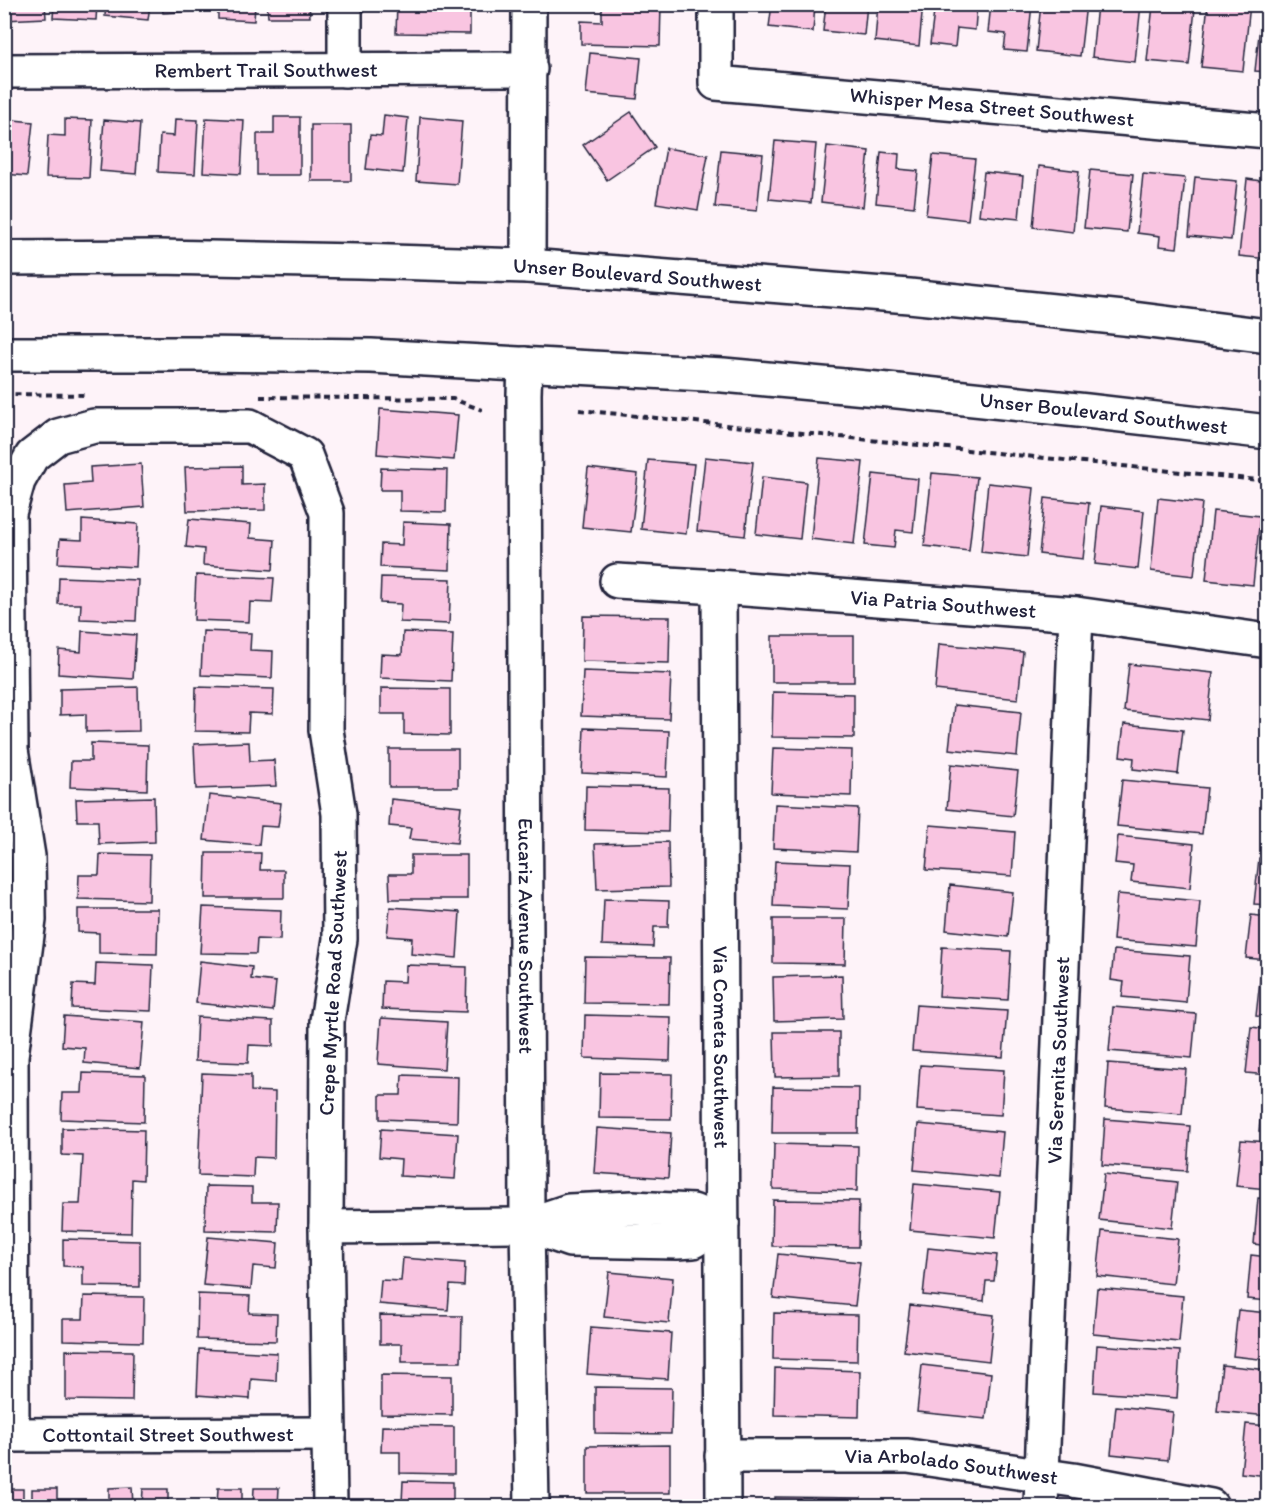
<svg xmlns="http://www.w3.org/2000/svg" width="1272" height="1511" font-family="Itim,sans-serif">
<style>
.building{fill:#f9c5e1;stroke:#22223b;stroke-width:1.5}
.lines{fill:none;stroke-linecap:round;stroke-linejoin:round}
.minor-casing{stroke:#22223b;stroke-width:38}
.major-casing{stroke:#22223b;stroke-width:38}
.path{stroke:#22223b;stroke-width:4;stroke-dasharray:6 4.5;stroke-linecap:butt}
.minor{stroke:#fff;stroke-width:33}
.major{stroke:#fff;stroke-width:33}
.labels{text-anchor:middle;stroke-width:4.5;stroke-linejoin:round;paint-order:stroke}
.street-label{font-size:21px;fill:#22223b;stroke:#fff}
</style>
<rect width="100%" height="100%" fill="#fef3f9"/>
<filter id="ink" filterUnits="userSpaceOnUse"><feTurbulence type="fractalNoise" baseFrequency=".0167" numOctaves="2"/><feDisplacementMap in="SourceGraphic" scale="12" xChannelSelector="R" yChannelSelector="G"/><feConvolveMatrix kernelMatrix="1 2 1 2 8 2 1 2 1" color-interpolation-filters="sRGB"/></filter>
<g filter="url(#ink)">
<path class="building" d="M4,4H45L46,18L4,20Z
M54,4H97L96,20L53,18Z
M106,4H150L148,20L105,16Z
M162,4H200V11L163,13Z
M218,4H255L254,21L218,19Z
M267,4H309L310,17H268Z
M397,4H470V34L396,33Z
M602,4H661L660,46L581,44V21L602,22Z
M772,4H815L813,32L769,27Z
M826,4H867L864,35L823,31Z
M878,4H923L919,46L875,41Z
M935,4H977L975,30L957,28L955,47L930,44Z
M991,4H1032L1027,52L1004,50L1006,34L988,32Z
M1041,4H1086L1080,56L1036,51Z
M1097,4H1141L1135,62L1092,57Z
M1208,4H1250L1243,71L1201,67Z
M1153,5L1195,9L1189,65L1147,61Z
M1261,16L1268,17V72L1255,71Z
M590,53L641,58L637,99L586,94Z
M631,112L655,147L607,180L583,145Z
M384,115L408,118L403,173L366,169L370,135L382,136Z
M274,117H300V175H257V134H274Z
M420,117L462,121L457,184L416,181Z
M206,118L244,120L241,174L203,172Z
M4,119L33,122L27,176L4,174Z
M65,119L92,120L89,178L46,177L48,135L65,136Z
M175,119L198,120L195,174L158,172L160,135L174,136Z
M104,120L140,123L136,174L100,171Z
M311,125H351V181H311Z
M775,141L816,144L811,203L769,199Z
M827,146L869,151L863,207L821,202Z
M666,148L708,155L698,210L656,203Z
M721,150L763,154L757,211L715,207Z
M881,152L899,154L898,169L918,171L914,207L876,203Z
M933,155L975,159L968,220L926,215Z
M1039,166L1079,171L1073,232L1033,227Z
M1090,170L1133,174L1127,232L1084,228Z
M984,172L1023,176L1019,219L979,215Z
M1143,174L1185,178L1177,248L1159,246L1160,236L1137,233Z
M1195,177L1237,181L1231,240L1189,236Z
M1247,179L1268,182V259L1239,256Z
M380,409L458,415L454,460L377,454Z
M705,457L753,462L745,536L697,531Z
M819,458L863,462L854,544L811,539Z
M648,460L694,464L686,534L641,529Z
M141,464L144,507L67,513L65,485L91,483L90,467Z
M242,466V485L265,484V510L187,511L185,467Z
M381,468L447,470L446,512L400,511V490H380Z
M588,468L638,474L631,532L582,527Z
M932,473L977,477L969,551L924,546Z
M873,474L918,479L913,532L896,530L894,548L865,545Z
M762,477L806,482L800,539L756,534Z
M988,483L1034,488L1027,557L981,552Z
M1045,498L1089,503L1083,559L1039,554Z
M1158,498L1202,503L1194,576L1151,571Z
M1101,506L1144,511L1138,569L1095,564Z
M1213,511L1260,516L1253,585L1206,580Z
M189,519L251,524L250,538L275,540L273,570L203,565L204,549L186,547Z
M82,520L138,524L136,567L58,563L60,539L82,540Z
M403,522L451,524L450,570L380,567L381,544L402,545Z
M196,575L274,578L272,603L250,602L249,622L194,620Z
M59,577L138,580L136,621L80,619L81,604H58Z
M381,577L451,579L449,624L400,622L401,604L380,603Z
M583,616L670,617L669,663L582,661Z
M82,631L136,635L133,679L58,674L59,650L81,652Z
M203,631L251,633L250,650L273,651L272,678L201,675Z
M403,632L453,634L451,681L380,678L381,654L402,655Z
M772,636H854V682H772Z
M939,644L1023,652L1018,699L935,690Z
M1129,664L1213,673L1208,720L1124,711Z
M583,671L671,674L669,719L581,716Z
M138,687L139,731L86,732V714L60,715V689Z
M196,687L274,689L273,714L249,713L248,732L195,731Z
M381,688L450,689V735L404,734V714H381Z
M773,692L854,694V738L772,737Z
M954,705L1021,712L1017,756L949,749Z
M1124,724L1183,730L1178,774L1133,769L1134,758L1120,756Z
M584,728L669,731L667,777L582,773Z
M249,742L250,761L274,760L276,786L196,789L194,744Z
M91,743L148,745L147,790L70,787L71,761H91Z
M773,748L852,750L851,796L771,793Z
M389,749H458V787H389Z
M951,764L1018,771L1013,816L947,809Z
M1122,780L1207,788L1202,834L1117,826Z
M586,786L669,788L668,832L585,830Z
M209,795L281,803L278,827L261,826L259,845L204,840Z
M154,797L155,842L99,844L98,821H77L76,799Z
M391,799L461,806L457,843L409,839L411,828L389,826Z
M1267,802H1268V848H1262Z
M775,804L858,808L856,852L773,848Z
M930,825L1015,832L1012,876L926,870Z
M1118,836L1194,844L1190,888L1131,882L1133,865L1115,863Z
M668,842L669,887L597,889L595,844Z
M206,853H261L260,870H284V898H205Z
M100,854L150,855L149,901L78,899L79,875H99Z
M411,855H467V899H390L389,874H411Z
M1259,858L1268,859V905L1254,904Z
M775,861L850,864L848,909L773,906Z
M950,885L1013,892L1008,937L946,930Z
M1117,894L1200,901L1196,947L1113,940Z
M604,899L669,901L668,927H654L653,947L602,945Z
M203,907L281,910L280,940L257,939L256,954L200,953Z
M390,907L460,912L457,958L411,954L412,938L387,936Z
M78,909H158L157,954L99,953V933L78,932Z
M1251,915L1268,917V960L1246,958Z
M773,919H846L845,964L773,963Z
M942,947L1011,951L1008,1000L939,996Z
M1114,950L1190,956L1186,1003L1122,997L1124,982L1111,980Z
M585,957L670,958L669,1004L584,1003Z
M200,961L252,967L251,979L276,982L273,1011L196,1003Z
M96,963L153,965L151,1011L72,1008L73,984L95,985Z
M406,965L467,967L466,1012L382,1009L383,981L405,982Z
M1261,971L1268,972V1017L1256,1016Z
M842,975L843,1019L774,1021L773,977Z
M916,1005L1007,1011L1003,1057L912,1051Z
M1113,1007L1196,1014L1192,1058L1109,1051Z
M585,1015L671,1017L670,1061L584,1058Z
M64,1016L144,1022L140,1068L84,1063L85,1048L62,1046Z
M197,1017L273,1021V1046L249,1045L248,1063L195,1061Z
M381,1018L447,1022L444,1069L378,1064Z
M1251,1027L1268,1029V1075L1246,1073Z
M774,1032H839V1076L775,1077Z
M1108,1063L1186,1069L1182,1114L1105,1108Z
M920,1065L1004,1070L1001,1115L917,1110Z
M83,1073L145,1075L144,1122L61,1119L62,1093H82Z
M202,1073L251,1075V1091L275,1092L274,1158L254,1157L253,1177L198,1175Z
M600,1073L672,1074L671,1119L599,1118Z
M402,1075L458,1077L457,1122L380,1119V1095H401Z
M1264,1085H1268V1132L1259,1131Z
M773,1087L859,1088L858,1133H772Z
M1105,1119L1190,1126L1187,1171L1102,1165Z
M918,1124L1003,1132L999,1178L914,1170Z
M62,1128L144,1130L143,1180L132,1179L131,1233L62,1231L63,1204H80L83,1156L62,1155Z
M597,1128L671,1133L668,1178L594,1173Z
M381,1129L458,1134L455,1179L400,1176L401,1159L379,1157Z
M1241,1140L1268,1142V1189L1236,1186Z
M774,1144L858,1146L857,1191L773,1189Z
M1104,1174L1177,1182L1172,1228L1099,1220Z
M914,1184L1000,1192L995,1238L910,1230Z
M206,1186L252,1187V1202H278L277,1232L205,1230Z
M1258,1198L1268,1199V1246L1254,1244Z
M773,1200L859,1201L858,1247L772,1246Z
M1102,1231L1178,1239L1173,1284L1097,1276Z
M208,1237L278,1243L276,1268L253,1266L251,1289L203,1285Z
M63,1239L140,1241V1287L83,1286V1267L63,1266Z
M928,1248L997,1255L994,1281H986L984,1301L923,1295Z
M778,1254L860,1262L855,1306L773,1298Z
M1251,1255L1268,1257V1301L1247,1299Z
M403,1258L465,1263L464,1286L450,1285L448,1310L379,1304L381,1280L401,1281Z
M609,1272L673,1278L669,1323L604,1317Z
M1097,1288L1183,1296L1179,1342L1093,1334Z
M198,1294L250,1296L249,1313L277,1314L276,1341L197,1339Z
M84,1296L144,1297L143,1342L63,1340V1319H83Z
M910,1305L994,1315L989,1361L904,1351Z
M1238,1310L1268,1313V1360L1233,1356Z
M774,1313L858,1315L857,1361L773,1359Z
M380,1315L462,1316L461,1362H402V1344H380Z
M591,1327L671,1333L668,1379L587,1374Z
M1097,1345L1180,1351L1177,1398L1094,1392Z
M199,1349L277,1353L276,1381L251,1379L250,1399L197,1395Z
M66,1350L133,1351L132,1401L66,1400Z
M922,1365L991,1373L986,1419L917,1412Z
M1222,1365L1268,1370V1416L1217,1411Z
M775,1368L860,1371L859,1417L774,1415Z
M381,1375L452,1376V1415L381,1414Z
M595,1387L672,1388L671,1434L595,1433Z
M1116,1406L1173,1412L1168,1460L1111,1454Z
M1246,1424L1268,1426V1476L1241,1473Z
M382,1426L454,1427V1474L400,1473V1452H381Z
M670,1445V1493H587V1446Z
M403,1481L453,1482V1506H381V1503H402Z
M132,1487L133,1506H109V1488Z
M218,1488H242V1506H217Z
M254,1488H279L278,1506H253Z
M4,1489H23V1506H4Z
M32,1489H57V1506H32Z
M143,1489H168V1506H142Z
M775,1497L861,1498V1506H775Z
M906,1502H990V1506H906Z
M595,1503H672V1506H595Z"/>
<g class="lines">
<g class="minor-casing">
<g id="minor">
<path d="M345,4V70"/>
<path id="s1" d="M716,4V83L1268,131"/>
<path id="s2" d="M4,71L530,69"/>
<path d="M528,266L529,4"/>
<path id="s3" d="M525,364L524,394L527,1225L532,1506"/>
<path id="s4" d="M617,581L719,587L1076,614L1268,641"/>
<path id="s5" d="M719,587L723,1506"/>
<path d="M527,1225L570,1240L677,1242L693,1241L722,1223"/>
<path d="M326,1227L527,1225L569,1211L633,1208L693,1211L722,1223"/>
<path d="M12,1434L11,1056L29,920L28,856L11,750L9,513L18,481L32,456L58,436L94,426H250L305,455L327,513L326,730L339,814L340,939L327,1021L326,1227L330,1506"/>
<path id="s6" d="M4,1435L329,1434"/>
<path id="s7" d="M722,1456H908L1073,1480L1211,1506"/>
<path id="s8" d="M1041,1506L1043,1446L1076,614"/>
</g>
</g>
<g class="major-casing">
<g id="major">
<path id="s9" d="M4,258L157,257L358,261L528,266L909,296L1133,319L1268,336"/>
<path id="s10" d="M4,354H196L371,356L723,375L888,390L1087,411L1268,432"/>
</g>
</g>
<path class="path" d="M4,394L88,395
M260,397L453,399L482,410
M579,410L1268,481"/>
<use href="#minor" class="minor"/>
<use href="#major" class="major"/>
</g>
</g>
<g class="labels">
<g class="street-label">
<text dy="7" stroke="none"><textPath href="#s2" startOffset="262">Rembert Trail Southwest</textPath></text>
<text dy="7" stroke="none"><textPath href="#s1" startOffset="356">Whisper Mesa Street Southwest</textPath></text>
<text dy="7" stroke="none"><textPath href="#s9" startOffset="634">Unser Boulevard Southwest</textPath></text>
<text dy="7" stroke="none"><textPath href="#s10" startOffset="1102">Unser Boulevard Southwest</textPath></text>
<text dy="7" stroke="none"><textPath href="#s4" startOffset="327">Via Patria Southwest</textPath></text>
<text dy="7" stroke="none"><textPath href="#s3" startOffset="572">Eucariz Avenue Southwest</textPath></text>
<text transform="translate(333 983) rotate(-87)" y="7">Crepe Myrtle Road Southwest</text>
<text dy="7" stroke="none"><textPath href="#s5" startOffset="460">Via Cometa Southwest</textPath></text>
<text dy="7" stroke="none"><textPath href="#s8" startOffset="446">Via Serenita Southwest</textPath></text>
<text dy="7" stroke="none"><textPath href="#s6" startOffset="164">Cottontail Street Southwest</textPath></text>
<text dy="7" stroke="none"><textPath href="#s7" startOffset="230">Via Arbolado Southwest</textPath></text>
</g>
</g>
<rect width="1272" height="1511" fill="none" stroke="#fff" stroke-width="24"/>
<rect x="12" y="12" width="1248" height="1487" fill="none" stroke="#22223b" stroke-width="2" filter="url(#ink)"/>
</svg>
